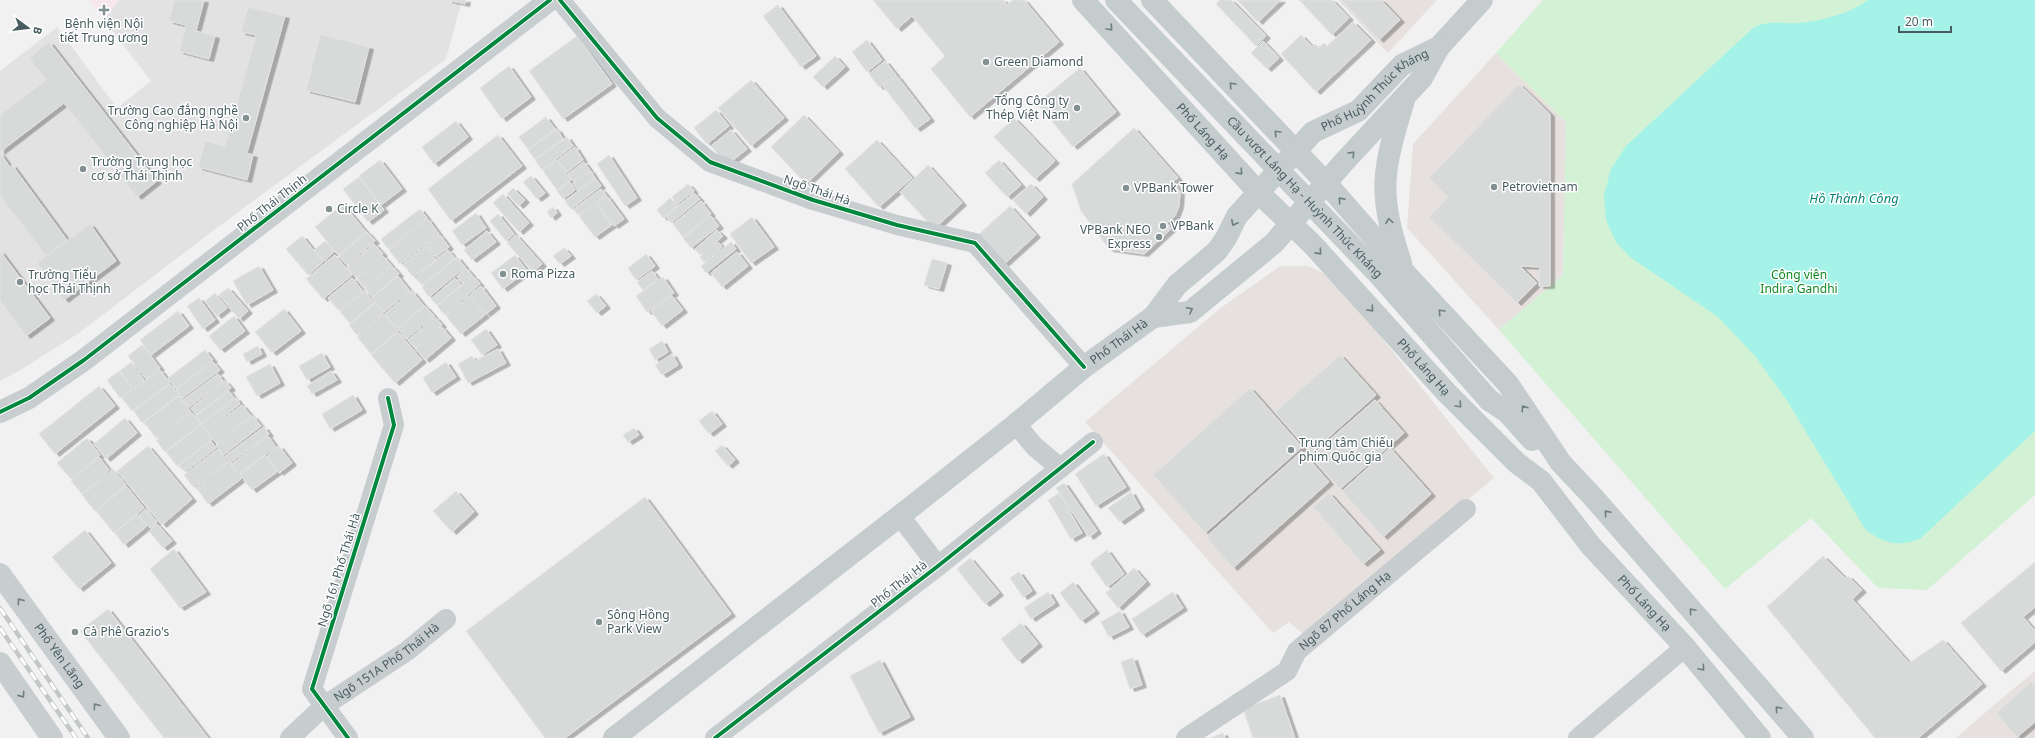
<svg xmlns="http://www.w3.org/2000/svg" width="2035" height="738" font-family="'Noto Sans',sans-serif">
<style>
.commercial{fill:#e6e1de}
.education{fill:#e2e2e3}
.medical{fill:#f8e7ec}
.green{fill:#d3f2d5}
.water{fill:#a5f2e9}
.building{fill:#d8dada;stroke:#e2e3e4;filter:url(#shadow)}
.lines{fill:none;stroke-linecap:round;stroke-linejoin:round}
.street{stroke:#c7ccce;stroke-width:20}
.secondary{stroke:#c8cdcf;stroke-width:22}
.primary{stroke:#c5cccd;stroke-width:22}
.rail-casing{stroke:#c3c7c8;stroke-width:4.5}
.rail{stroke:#fff;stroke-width:3;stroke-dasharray:9;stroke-linecap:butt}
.primary-bridge{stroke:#c5cccd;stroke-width:22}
.cycleway-casing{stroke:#fff;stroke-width:6}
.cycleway{stroke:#00873e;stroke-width:4}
.oneway{stroke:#6c7e80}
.oneway2{stroke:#6d7e81}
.poi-dot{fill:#829092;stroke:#fff;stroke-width:1.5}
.labels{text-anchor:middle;stroke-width:3;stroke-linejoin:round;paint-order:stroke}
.poi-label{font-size:12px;fill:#465c5f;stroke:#fff;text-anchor:start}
.street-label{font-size:12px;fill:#465c5f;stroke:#fff}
.park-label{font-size:12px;fill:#108723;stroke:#fff}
.water-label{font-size:13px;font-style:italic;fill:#068575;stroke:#fff}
</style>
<defs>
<filter id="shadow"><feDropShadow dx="4.5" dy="2.5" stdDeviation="0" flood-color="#0004"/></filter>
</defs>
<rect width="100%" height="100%" fill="#f1f1f1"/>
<path class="commercial" d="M1338,0H1437L1388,53Z
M1496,53L1566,122L1563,275L1499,330L1407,228L1413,144Z
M1280,266H1308L1333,277L1494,478L1305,635L1289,622L1273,633L1085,422L1222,307Z
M2035,671V738H1956L1987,711Z"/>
<path class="education" d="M119,0H462L446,59L214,230L79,333L19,371L0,381V71L57,27L117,108L151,81L104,20Z"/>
<path class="medical" d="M89,0H119L104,20Z"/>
<path class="green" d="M1543,0H2035V495L1927,590L1878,588L1811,518L1725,589L1499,330L1563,275L1566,122L1496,53Z"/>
<path class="water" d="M1868,0H2035V431L1920,539C1897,547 1884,544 1865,529L1786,399L1755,356L1718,317L1630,257L1616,242L1606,220L1604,195L1611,169L1626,146L1753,28C1767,20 1782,24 1798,23C1821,21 1849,14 1868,0Z"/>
<path class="building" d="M174,0H204L196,31L215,36L209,59L179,51L186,25L169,21Z
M448,0H466L465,4Z
M873,0H1003L1007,5L1013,0H1024L1059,42L970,117L931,69L945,56L912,16L897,29Z
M1220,0H1231L1266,36L1256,46L1216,4Z
M1237,0H1281L1258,22Z
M1299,0H1332L1349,18L1332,35Z
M1341,0H1381L1400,20L1379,40Z
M778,5L816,56L801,67L763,16Z
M248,7L285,16L247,153L253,155L247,180L198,167L205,141L225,146L256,35L241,32Z
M1353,22L1371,40L1316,92L1281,54L1301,35L1312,47L1315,44L1319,48L1324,43L1327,46Z
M320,34L369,47L355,102L306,90Z
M577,36L612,84L563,119L529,71Z
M867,40L882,60L867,72L852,52Z
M1263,41L1279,58L1267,69L1251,53Z
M49,42L157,181L137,197L64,103L0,152V115L46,80L29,58Z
M835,56L845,67L823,87L813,77Z
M885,61L896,75L879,87L869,74Z
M509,66L531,97L502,119L480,88Z
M1080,68L1116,112L1073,147L1037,103Z
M897,76L930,119L916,129L883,86Z
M751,80L784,118L751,146L718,108Z
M1519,84L1550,114V286H1539L1540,267L1520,266L1537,283L1517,303L1429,217L1448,197L1429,178Z
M716,110L729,126L707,144L694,128Z
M804,115L839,152L806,184L771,147Z
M546,117L555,129L528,149L519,137Z
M1014,118L1055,161L1035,179L994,137Z
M456,121L468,137L434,164L422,147Z
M1134,128L1178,178L1173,181L1180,192L1179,206L1175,216L1167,223L1171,229L1144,254L1109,249L1081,211L1072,184Z
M557,129L563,139L535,159L528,150Z
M731,130L747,149L727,165L711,146Z
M498,135L522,166L451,221L428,189Z
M567,137L573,146L542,170L535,160Z
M877,140L912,178L879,207L845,169Z
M575,147L583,160L567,172L558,160Z
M0,153L10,167L12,165L67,240L46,256L0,196Z
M609,155L637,198L625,206L597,164Z
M380,160L402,189L381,205L359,176Z
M557,160L571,180L557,190L543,171Z
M999,160L1021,185L1007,197L985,173Z
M584,162L589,169L573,181L568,174Z
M928,165L962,203L934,229L900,192Z
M590,170L595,178L578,191L573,183Z
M531,176L545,193L537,199L523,182Z
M359,177L384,210L368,222L343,189Z
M595,178L601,186L571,209L565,201Z
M570,182L575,190L563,199L557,191Z
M688,184L694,191L677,204L672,197Z
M1031,184L1043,197L1026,214L1013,200Z
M513,188L525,200L519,206L507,194Z
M601,189L606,195L578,215L574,209Z
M694,193L700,199L671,223L666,216Z
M503,194L529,223L519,232L493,203Z
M607,196L624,219L614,226L597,203Z
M670,198L677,206L663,218L657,210Z
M701,201L711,214L683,237L673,224Z
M343,204L366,232L338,255L315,227Z
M596,204L612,225L595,237L579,216Z
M1010,206L1036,235L1004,264L978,235Z
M553,207L557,213L551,218L547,212Z
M420,209L427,218L388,249L381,239Z
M476,213L486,228L462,245L452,231Z
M498,214L514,234L506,241L490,221Z
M711,216L719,226L691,248L683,238Z
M752,217L774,247L751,263L730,234Z
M428,219L439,234L400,264L389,250Z
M90,224L116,261L64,300L37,263Z
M717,230L723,236L700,255L695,249Z
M487,231L496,242L472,260L464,250Z
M367,232L375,241L347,265L339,256Z
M440,235L449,247L436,257L427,245Z
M516,235L542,264L533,272L507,243Z
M302,236L323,262L308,275L286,249Z
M325,241L334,252L324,261L314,250Z
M718,242L722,247L704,262L700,257Z
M731,242L736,249L706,273L701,266Z
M374,244L383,254L356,278L347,267Z
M426,246L436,260L413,277L403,264Z
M564,248L571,256L560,264L553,256Z
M448,250L455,258L422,285L415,278Z
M0,251L50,318L26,336L0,301Z
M737,252L748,266L722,287L711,273Z
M646,254L655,266L636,280L628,268Z
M335,255L352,275L323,299L306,279Z
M515,255L527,271L503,289L491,273Z
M383,256L391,265L364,288L357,279Z
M457,257L465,267L429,297L422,287Z
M932,259L947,263L939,289L924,285Z
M259,266L273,290L247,305L233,281Z
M392,266L399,274L372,297L365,289Z
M466,268L472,275L462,283L457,276Z
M652,271L658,279L643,290L637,282Z
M398,276L410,291L384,312L372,298Z
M473,276L480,284L445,315L437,306Z
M663,277L674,293L647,312L636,296Z
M352,278L363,291L339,311L328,298Z
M455,278L461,285L437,305L431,299Z
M481,286L496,306L486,314L470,295Z
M228,288L248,311L239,319L219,295Z
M365,291L374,303L350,323L340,312Z
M412,291L424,306L397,328L385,314Z
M215,293L227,308L217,316L205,301Z
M596,294L606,306L597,313L587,301Z
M469,296L485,315L461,334L446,316Z
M672,296L683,310L662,326L651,311Z
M199,298L215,320L203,329L187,306Z
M375,303L383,313L357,335L349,325Z
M425,306L434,316L406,339L398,329Z
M284,309L301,331L272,353L255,332Z
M178,311L189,326L151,355L140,340Z
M384,314L398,331L371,354L357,337Z
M234,316L245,331L220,350L209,336Z
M435,317L442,325L415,348L408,340Z
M442,327L451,338L425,360L416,349Z
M486,329L497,345L482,355L471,340Z
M398,332L422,360L395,383L371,355Z
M662,341L668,352L655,360L649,349Z
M142,345L160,368L146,379L128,356Z
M258,346L262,354L247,362L243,354Z
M498,349L506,363L468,383L458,364L472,356L475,361Z
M205,350L213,360L176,389L168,378Z
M322,353L330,367L307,380L299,366Z
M672,354L678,365L662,375L655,365Z
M1340,355L1376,395L1311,453L1275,412Z
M131,362L144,380L133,388L120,371Z
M213,362L220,370L182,398L176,390Z
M446,362L456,377L432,393L423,378Z
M270,364L280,383L257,396L246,377Z
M160,370L170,383L132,411L122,398Z
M119,371L132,389L120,398L107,380Z
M331,371L337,380L312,394L307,386Z
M218,374L223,381L189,407L183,400Z
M225,381L231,388L196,415L191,408Z
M170,384L179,395L142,423L134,411Z
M99,386L115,406L55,454L39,434Z
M1250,388L1302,447L1205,533L1153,475Z
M229,391L234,398L201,423L196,416Z
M353,395L362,410L330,429L322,414Z
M179,396L191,412L156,438L144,422Z
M236,398L240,404L206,430L202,424Z
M1375,400L1404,433L1340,489L1311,456Z
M242,405L251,416L216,443L207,431Z
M712,411L722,424L709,434L699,421Z
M192,413L201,424L165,452L156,440Z
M253,416L261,426L223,455L216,445Z
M125,418L137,433L106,459L94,444Z
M201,425L212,440L177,466L166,452Z
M264,427L269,434L230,463L225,456Z
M634,428L639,435L628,442L623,435Z
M268,436L276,447L239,474L232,464Z
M87,438L100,455L71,479L57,463Z
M211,441L216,448L185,472L179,465Z
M722,445L735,460L728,466L715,451Z
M148,446L192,499L162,525L117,471Z
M279,446L292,463L279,473L267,456Z
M1390,448L1431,494L1383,537L1342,491Z
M218,449L227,462L193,487L184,475Z
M1302,451L1329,482L1233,568L1206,537Z
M1104,454L1126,487L1096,506L1075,474Z
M265,455L277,472L252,490L240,475Z
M99,457L109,470L82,494L71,481Z
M229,462L241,479L208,504L196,487Z
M113,469L126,485L95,511L82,495Z
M1064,483L1097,531L1089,537L1056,488Z
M126,486L144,508L114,533L96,511Z
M456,491L474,512L452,532L433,511Z
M1131,492L1140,508L1120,522L1108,508Z
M1059,493L1082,533L1071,539L1048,500Z
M1329,493L1380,550L1363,564L1313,507Z
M645,497L731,614L565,738H545L466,631Z
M146,509L157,522L150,528L139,515Z
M137,514L147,526L124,545L115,533Z
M157,524L172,541L163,548L149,531Z
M85,530L111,563L79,589L52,557Z
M174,549L206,592L180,608L150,569Z
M1107,550L1124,574L1107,587L1090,563Z
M1823,556L1845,578L1848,576L1862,590L1852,599L1909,663L1943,640L1982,684L1918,738H1875L1767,607Z
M970,558L999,593L985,604L957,569Z
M2035,562V607L2023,617L2035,631V642L2001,671L1961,623Z
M1134,568L1146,582L1118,608L1106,593Z
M1019,572L1032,591L1023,597L1010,578Z
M1073,582L1095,611L1081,621L1060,593Z
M1048,592L1055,603L1031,619L1024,608Z
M1173,592L1183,608L1142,635L1132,619Z
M108,609L208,738H164L80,631Z
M1120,611L1129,627L1109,637L1101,622Z
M1021,623L1038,644L1018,661L1001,639Z
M1133,658L1142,685L1130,689L1121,662Z
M880,660L910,717L879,733L850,676Z
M2031,682L2035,687V722L2017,737L1996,713Z
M1280,695L1295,738H1253L1243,709Z
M1223,733L1225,738H1210Z"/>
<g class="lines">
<g class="street">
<path d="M560,0L657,118L710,162L813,200L897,225L975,243L1084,367"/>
<path d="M1016,424L1034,446L1060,468"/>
<path d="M900,516L938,566"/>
<path id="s1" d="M290,738L324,706L407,651L446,619"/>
<path d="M348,738L312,689L394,425L388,398"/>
<path d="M715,738L938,566L1093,442"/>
<path id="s2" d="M1186,738L1287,671L1297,651L1466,509"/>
<path d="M1578,738L1685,647"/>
</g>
<g class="secondary">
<path d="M0,412L29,398L84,360L550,0"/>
<path id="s3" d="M0,574L119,738"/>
<path d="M0,663L52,738"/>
</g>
<g class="primary">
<path id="s4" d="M1083,0L1259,193L1313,245L1446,392L1517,463L1541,481L1591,546L1685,647L1760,738"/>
<path d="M1152,0L1327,184L1404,272L1508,384L1561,463L1593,497L1803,738"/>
<path d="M1401,263C1392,235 1383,206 1386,175C1388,150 1397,125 1404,100"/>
<path d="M1153,317L1190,312L1274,243L1343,163L1422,78L1439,47L1482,0"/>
<path d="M1489,400L1507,412L1532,440"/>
<path id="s5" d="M614,738L915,504L1016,424L1084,367L1153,317L1177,285L1217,251L1226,238L1237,216L1313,132L1358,111L1402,65L1439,47"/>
</g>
<g class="rail-casing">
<path id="rail" d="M0,608L88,738
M0,628L76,738"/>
</g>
<use href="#rail" class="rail"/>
<path class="primary-bridge" id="s6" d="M1116,0L1380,276L1489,400"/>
<g class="cycleway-casing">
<path id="cycleway" d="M560,0L657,118L710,162L813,200L897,225L975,243L1084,367
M0,412L29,398L84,360L550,0
M348,738L312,689L394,425L388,398
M715,738L938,566L1093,442"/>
</g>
<use href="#cycleway" class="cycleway"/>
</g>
<defs><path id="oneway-chevron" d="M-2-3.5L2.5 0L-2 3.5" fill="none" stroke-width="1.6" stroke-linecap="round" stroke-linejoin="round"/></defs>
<g class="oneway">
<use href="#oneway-chevron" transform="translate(1110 28) rotate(47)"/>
<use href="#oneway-chevron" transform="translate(1232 85) rotate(-133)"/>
<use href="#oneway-chevron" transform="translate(1277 133) rotate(-135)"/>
<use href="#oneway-chevron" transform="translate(1352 154) rotate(-47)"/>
<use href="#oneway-chevron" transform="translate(1240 172) rotate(48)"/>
<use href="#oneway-chevron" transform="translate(1341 200) rotate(-132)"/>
<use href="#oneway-chevron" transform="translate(1389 221) rotate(-99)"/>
<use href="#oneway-chevron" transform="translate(1234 223) rotate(117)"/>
<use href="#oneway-chevron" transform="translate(1319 252) rotate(48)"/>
<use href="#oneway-chevron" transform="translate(1371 309) rotate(48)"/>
<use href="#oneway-chevron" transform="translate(1190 310) rotate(-26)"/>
<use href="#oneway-chevron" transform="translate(1441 312) rotate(-133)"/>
<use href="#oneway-chevron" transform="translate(1459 405) rotate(45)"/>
<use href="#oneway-chevron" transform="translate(1524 408) rotate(-124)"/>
<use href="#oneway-chevron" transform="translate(1607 513) rotate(-131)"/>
<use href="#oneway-chevron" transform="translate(1692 611) rotate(-131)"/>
<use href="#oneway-chevron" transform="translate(1702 668) rotate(50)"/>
<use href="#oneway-chevron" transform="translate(1778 709) rotate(-131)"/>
</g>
<g class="oneway2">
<use href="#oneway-chevron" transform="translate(20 601) rotate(-126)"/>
<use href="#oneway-chevron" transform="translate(22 695) rotate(55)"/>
<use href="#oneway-chevron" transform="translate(96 706) rotate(-126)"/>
</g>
<g class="poi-dot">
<path d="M102 4h4v4h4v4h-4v4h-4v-4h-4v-4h4z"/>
<circle cx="986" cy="62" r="4"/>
<circle cx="1077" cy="108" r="4"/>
<circle cx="246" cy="118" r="4"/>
<circle cx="83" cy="169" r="4"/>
<circle cx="1494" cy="187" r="4"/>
<circle cx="1126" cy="188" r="4"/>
<circle cx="329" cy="209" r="4"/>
<circle cx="1163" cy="226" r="4"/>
<circle cx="1159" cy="237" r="4"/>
<circle cx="503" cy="274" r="4"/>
<circle cx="20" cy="282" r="4"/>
<circle cx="1291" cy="450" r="4"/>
<circle cx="599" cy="622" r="4"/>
<circle cx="75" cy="632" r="4"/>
</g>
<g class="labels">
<g class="poi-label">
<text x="104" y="28" text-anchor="middle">Bệnh viện Nội<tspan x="104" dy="14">tiết Trung ương</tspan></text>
<text x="994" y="66">Green Diamond</text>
<text x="1069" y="105" text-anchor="end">Tổng Công ty<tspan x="1069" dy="14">Thép Việt Nam</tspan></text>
<text x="238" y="115" text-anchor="end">Trường Cao đẳng nghề<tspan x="238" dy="14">Công nghiệp Hà Nội</tspan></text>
<text x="91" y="166">Trường Trung học<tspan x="91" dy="14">cơ sở Thái Thịnh</tspan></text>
<text x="1502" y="191">Petrovietnam</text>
<text x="1134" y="192">VPBank Tower</text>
<text x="337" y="213">Circle K</text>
<text x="1171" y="230">VPBank</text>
<text x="1151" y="234" text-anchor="end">VPBank NEO<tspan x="1151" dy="14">Express</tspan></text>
<text x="511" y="278">Roma Pizza</text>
<text x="28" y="279">Trường Tiểu<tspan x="28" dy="14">học Thái Thịnh</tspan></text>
<text x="1299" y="447">Trung tâm Chiếu<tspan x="1299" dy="14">phim Quốc gia</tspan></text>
<text x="607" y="619">Sông Hồng<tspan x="607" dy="14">Park View</tspan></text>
<text x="83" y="636">Cà Phê Grazio's</text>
</g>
<g class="street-label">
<text dy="4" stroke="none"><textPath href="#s5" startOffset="1006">Phố Huỳnh Thúc Kháng</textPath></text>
<text dy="4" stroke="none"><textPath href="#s4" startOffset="178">Phố Láng Hạ</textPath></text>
<text transform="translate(817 190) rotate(19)" y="4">Ngõ Thái Hà</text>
<text dy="4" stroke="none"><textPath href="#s6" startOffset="273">Cầu vượt Láng Hạ - Huỳnh Thúc Kháng</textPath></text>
<text transform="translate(272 203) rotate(-38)" y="4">Phố Thái Thịnh</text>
<text dy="4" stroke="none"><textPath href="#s5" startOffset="642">Phố Thái Hà</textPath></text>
<text dy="4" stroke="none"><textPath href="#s4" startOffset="501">Phố Láng Hạ</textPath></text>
<text transform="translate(339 570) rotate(-73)" y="4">Ngõ 161 Phố Thái Hà</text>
<text transform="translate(899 584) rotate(-38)" y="4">Phố Thái Hà</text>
<text dy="4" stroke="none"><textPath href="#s4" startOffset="825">Phố Láng Hạ</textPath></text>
<text dy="4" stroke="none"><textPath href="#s2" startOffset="206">Ngõ 87 Phố Láng Hạ</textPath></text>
<text dy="4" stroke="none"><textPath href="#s3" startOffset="101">Phố Yên Lãng</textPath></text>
<text dy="4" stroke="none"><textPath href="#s1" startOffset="123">Ngõ 151A Phố Thái Hà</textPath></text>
</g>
<g class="park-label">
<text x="1799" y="279">Công viên<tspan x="1799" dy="14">Indira Gandhi</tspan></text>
</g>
<g class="water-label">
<text x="1854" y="203">Hồ Thành Công</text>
</g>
</g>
<g transform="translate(28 28) rotate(105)" stroke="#ffffff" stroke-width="3" paint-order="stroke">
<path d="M0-3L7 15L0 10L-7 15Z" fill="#465c5f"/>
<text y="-6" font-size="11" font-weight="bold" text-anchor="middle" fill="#465c5f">B</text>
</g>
<path d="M1899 26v6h52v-6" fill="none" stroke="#465c5f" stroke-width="2"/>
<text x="1905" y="26" font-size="12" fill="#465c5f" stroke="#ffffff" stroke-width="3" paint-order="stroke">20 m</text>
</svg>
